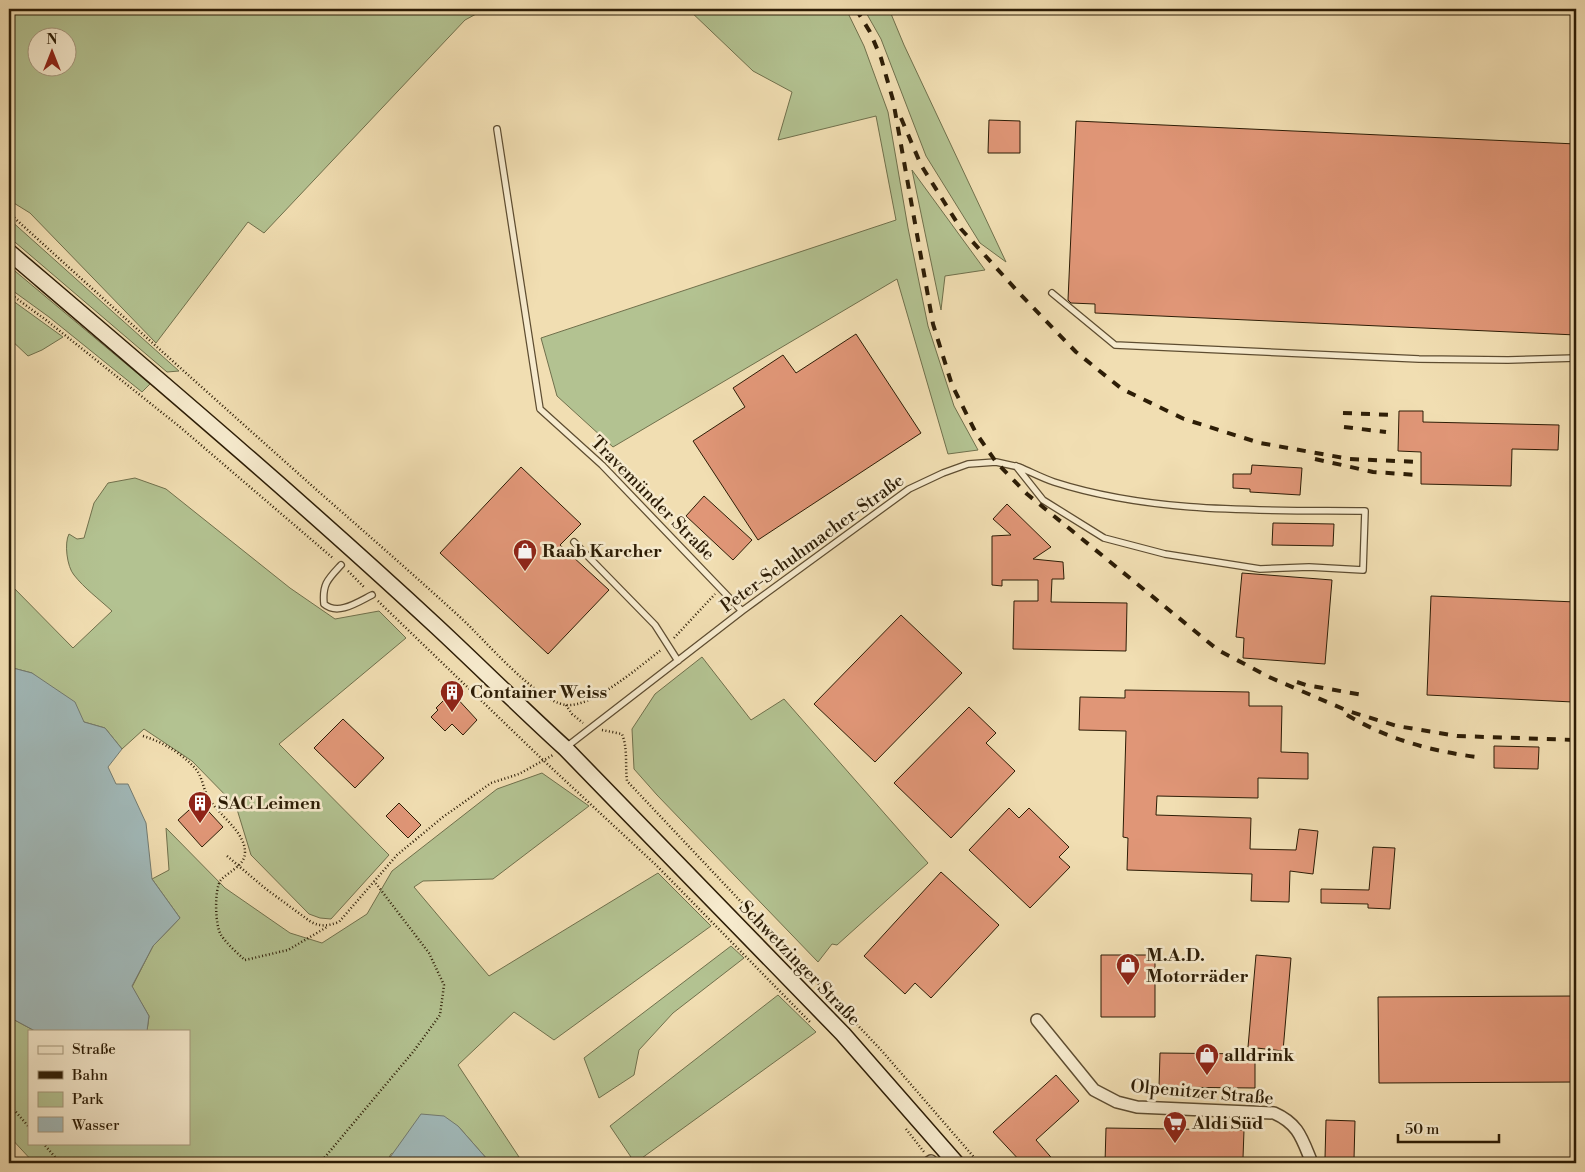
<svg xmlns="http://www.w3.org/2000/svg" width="1585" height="1172" font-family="'Libre Bodoni',serif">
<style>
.green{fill:#b3c291;stroke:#70704c;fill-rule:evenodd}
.water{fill:#a1b9b9;stroke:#737b71}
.building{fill:#e09677;stroke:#2d1d06}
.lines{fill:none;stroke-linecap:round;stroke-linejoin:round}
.service-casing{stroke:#5e4d31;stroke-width:8}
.minor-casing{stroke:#5e4d31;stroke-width:14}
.secondary-casing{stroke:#2d1d06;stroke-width:18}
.path{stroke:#2d1d06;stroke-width:2.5;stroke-dasharray:1 2.5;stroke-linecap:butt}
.service{stroke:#f6eacd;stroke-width:5.5}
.minor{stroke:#f6eacd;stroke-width:11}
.secondary{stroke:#f6eacd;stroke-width:15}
.rail{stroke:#2d1d06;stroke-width:4;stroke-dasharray:9 9;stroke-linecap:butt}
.labels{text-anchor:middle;stroke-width:5;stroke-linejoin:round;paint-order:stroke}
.street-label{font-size:18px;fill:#2d1d06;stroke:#f6eacd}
.poi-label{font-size:18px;font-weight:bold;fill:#2d1d06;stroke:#f6eacd;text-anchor:start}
</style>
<rect width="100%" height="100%" fill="#f1deb2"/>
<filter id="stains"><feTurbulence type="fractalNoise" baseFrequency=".004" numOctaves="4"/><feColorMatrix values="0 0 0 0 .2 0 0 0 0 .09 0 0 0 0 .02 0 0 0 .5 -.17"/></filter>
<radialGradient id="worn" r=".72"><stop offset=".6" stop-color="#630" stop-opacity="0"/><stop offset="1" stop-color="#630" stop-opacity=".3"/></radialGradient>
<path class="green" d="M9,9H478V13L465,20L264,233L248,222L156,343L30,213L9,200ZM38,38H68V68H38Z
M688,9H846L864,46L888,112L908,228L928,326L954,406L978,450L948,454L897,279L613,447L557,396L541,338L896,220L876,116L778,140L792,92L753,71Z
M864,9H889L904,45L1006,262L980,243L926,156L881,39Z
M912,170L985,270L945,276L941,310Z
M9,219L179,371L167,372L9,237Z
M9,266L150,384L142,392L49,317L9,288Z
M9,298L63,337L42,350L28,356L9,338Z
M135,478L166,489L290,588L335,619L379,611L406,638L279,744L389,855L331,919L320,918L309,914L251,855L236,806L192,761L144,729L122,749L105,728L84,722L32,673L9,667V583L73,648L112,611C99,599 84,588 74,575C67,567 64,543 69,534L77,539L84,538L94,503L108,483Z
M702,657L751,720L784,699L928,863L837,945L832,944L818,962L657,795L634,769L632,729L655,694Z
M542,773L589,806L493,879L423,881L414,887L489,976L658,873L711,926L554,1040L514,1012L458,1065L523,1163H488L487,1159L458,1126L391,1154L386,1163H34L9,1136V1017L35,1031H29V1143H189V1031H147L149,1016L132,987L153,946L180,918L152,879L169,870L166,828L225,888L290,933L322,943L367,914L392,871L497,789Z
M731,946L744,958L673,1013L639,1050L634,1075L599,1098L584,1058Z
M778,995L816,1032L635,1163L610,1126Z"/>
<path class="water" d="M9,667L32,673L75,702L84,722L105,728L122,749L108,767L116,784H128L146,823L152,879L180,918L153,946L132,986L149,1016L147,1031H35L9,1017Z
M421,1114L444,1116L458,1126L487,1159L488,1163H386Z"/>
<path class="building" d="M989,120L1020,121V153H988Z
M1076,121L1576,144V335L1095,313V304L1071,303L1068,300Z
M856,334L921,433L758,540L693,441L745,407L733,388L783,355L796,373Z
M1399,411H1423V422L1559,425L1558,450L1512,449L1511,486L1421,484V452L1398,451Z
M1252,465L1302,468L1300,495L1250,492V489L1233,488V474H1251Z
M521,467L581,524L560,545L609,590L548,654L440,553Z
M704,496L752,540L733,560L686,516Z
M1007,504L1051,547L1033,559L1063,562L1064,579H1052L1051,602L1127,603L1126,651L1013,649L1014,601H1038V580H1002V586L992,585V536L1011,535L993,519Z
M1273,523L1334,524L1333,546L1272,545Z
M1242,573L1332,580L1325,664L1243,658L1244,638L1236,637Z
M1431,596L1576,602L1573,702L1427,695Z
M901,615L962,673L875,762L814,704Z
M1125,690L1249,692V706H1282L1281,752L1308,753V779L1258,778V798L1157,796L1156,815L1251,818L1250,849L1296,850L1299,829L1318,831L1313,874L1290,871L1289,902L1251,901L1252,874L1127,870L1128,838L1123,837L1126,731L1079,730L1080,697L1125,698Z
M454,695L477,720L463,735L452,724L445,731L431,717L438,710L436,708L445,699L448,701Z
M969,707L996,733L986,743L1015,771L951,838L894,783Z
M343,719L384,758L355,788L314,748Z
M1494,746L1539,747L1538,769L1494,768Z
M199,801L223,827L202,847L178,820Z
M399,803L421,825L408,838L386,816Z
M1009,808L1019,818L1029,808L1069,847L1059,857L1070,867L1030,908L969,850Z
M1373,847L1395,848L1390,909L1368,908V904L1321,903V889L1369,890Z
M941,872L999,925L931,998L915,983L905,994L864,956Z
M1101,955H1155V1017H1101Z
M1256,955L1291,958L1283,1051L1248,1047Z
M1576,996V1082L1379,1083L1378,997Z
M1160,1053L1255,1054V1088L1159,1087Z
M1056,1075L1079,1101L1036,1140L1056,1163H1022L993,1132Z
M1326,1120L1355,1121L1354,1159H1352V1163H1328V1158H1325Z
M1106,1128L1244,1130L1243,1158H1225V1163H1105Z"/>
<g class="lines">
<g class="service-casing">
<path id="service" d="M497,129L540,409L602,465L742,611
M1052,293L1115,345L1419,359L1508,360L1576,358
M574,542L655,625L678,661
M341,565C328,579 322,584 324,604C338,616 358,602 372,595
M565,748L742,611L909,489L943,473L968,464L996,462L1019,467C1031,472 1042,478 1054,482C1154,514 1262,510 1365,511L1363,570L1309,567L1260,569L1165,554L1104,538L1043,500L1016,466"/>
</g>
<g class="minor-casing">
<path id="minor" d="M1037,1020L1094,1090L1117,1102L1137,1107L1274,1113C1299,1124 1302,1139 1312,1163
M928,1163L931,1161"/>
</g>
<g class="secondary-casing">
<path id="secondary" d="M9,252C153,375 297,497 436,626C479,666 521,708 565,748L843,1034L956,1163"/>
</g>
<path class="path" d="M9,213C112,307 216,400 319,492C367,534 414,575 461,618C484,639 536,701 566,705C592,708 640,666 661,650
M9,293L46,320L180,427L334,559
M348,571L365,588
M378,601L543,760L656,865L811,1023
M674,638L715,594
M566,705L572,714L583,723
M602,730L622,734C628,749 625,765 627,781L882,1051L979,1163
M143,736C163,742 181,753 195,768C203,777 203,790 209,799C219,815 245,832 245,852C245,866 229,871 221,880C214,888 215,926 221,935C227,944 237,953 245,960L288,950L327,927
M227,856L266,889L311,922C321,927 328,926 339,922L397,855L443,817L491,783L519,774L553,755
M9,1104L29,1127
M906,1129L924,1152
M43,1143L60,1163
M320,1163L413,1052L440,1015L444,985L429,953L374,881"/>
<use href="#service" class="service"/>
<use href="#minor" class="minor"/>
<use href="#secondary" class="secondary"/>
<path class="rail" d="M856,9L870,32L881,58L893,100L933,324L952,385L976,433L996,462L1027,494L1218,650L1269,677L1348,711L1397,726L1457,736L1576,740
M901,118L921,165L961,229L1020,294L1076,352L1122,389L1184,419L1260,443L1350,459L1419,462
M1343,413L1394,415
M1344,427L1386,432
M1315,459L1373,472L1417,475
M1297,682L1306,685L1363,695
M1347,715C1388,739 1430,751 1477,757"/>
</g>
<defs>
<g id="shop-pin" transform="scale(1.25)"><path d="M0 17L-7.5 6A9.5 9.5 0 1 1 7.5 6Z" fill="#8f2418" stroke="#f6eacd"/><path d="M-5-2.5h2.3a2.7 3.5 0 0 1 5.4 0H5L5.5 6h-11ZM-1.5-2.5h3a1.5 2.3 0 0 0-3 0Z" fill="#fff"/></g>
<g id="building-pin" transform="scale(1.25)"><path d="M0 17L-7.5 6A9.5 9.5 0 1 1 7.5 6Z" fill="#8f2418" stroke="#f6eacd"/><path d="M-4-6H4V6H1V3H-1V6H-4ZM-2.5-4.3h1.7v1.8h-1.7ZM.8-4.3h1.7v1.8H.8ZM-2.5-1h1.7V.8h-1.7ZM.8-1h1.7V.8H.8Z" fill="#fff"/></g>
<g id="supermarket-pin" transform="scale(1.25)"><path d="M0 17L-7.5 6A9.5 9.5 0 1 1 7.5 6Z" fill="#8f2418" stroke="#f6eacd"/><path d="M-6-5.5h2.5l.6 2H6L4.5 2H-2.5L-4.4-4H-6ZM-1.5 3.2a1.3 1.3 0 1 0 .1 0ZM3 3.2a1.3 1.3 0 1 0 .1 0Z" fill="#fff"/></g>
</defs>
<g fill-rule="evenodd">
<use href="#shop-pin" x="525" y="551"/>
<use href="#building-pin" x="452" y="692"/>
<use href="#building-pin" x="200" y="803"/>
<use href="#shop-pin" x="1128" y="965"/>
<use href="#shop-pin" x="1207" y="1055"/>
<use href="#supermarket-pin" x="1175" y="1123"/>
</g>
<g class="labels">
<g class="street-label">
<text transform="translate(653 498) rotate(45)" y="6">Travemünder Straße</text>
<text transform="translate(812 543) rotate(-36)" y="6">Peter-Schuhmacher-Straße</text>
<text transform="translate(800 963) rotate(46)" y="6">Schwetzinger Straße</text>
<text transform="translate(1202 1092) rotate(5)" y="6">Olpenitzer Straße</text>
</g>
<g class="poi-label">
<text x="542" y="557">Raab Karcher</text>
<text x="470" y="698">Container Weiss</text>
<text x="218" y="809">SAC Leimen</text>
<text x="1146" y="961">M.A.D.<tspan x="1146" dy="21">Motorräder</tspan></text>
<text x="1224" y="1061">alldrink</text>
<text x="1192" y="1129">Aldi Süd</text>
</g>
</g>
<rect width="1585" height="1172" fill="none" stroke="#f1deb2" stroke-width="30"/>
<rect x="10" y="10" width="1565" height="1152" fill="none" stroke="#2d1d06" stroke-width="2.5"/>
<rect x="15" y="15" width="1555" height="1142" fill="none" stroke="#2d1d06"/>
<rect x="28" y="1030" width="162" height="115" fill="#f6eacd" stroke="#a6987d"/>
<rect x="38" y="1046" width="25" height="8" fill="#f6eacd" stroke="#a6987d"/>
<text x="72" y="1054" font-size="15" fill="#2d1d06">Straße</text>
<rect x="38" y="1071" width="25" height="8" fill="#2d1d06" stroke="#a6987d"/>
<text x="72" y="1080" font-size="15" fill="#2d1d06">Bahn</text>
<rect x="38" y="1092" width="25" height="15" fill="#b3c291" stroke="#a6987d"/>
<text x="72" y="1104" font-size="15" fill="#2d1d06">Park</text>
<rect x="38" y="1117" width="25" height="15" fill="#a1b9b9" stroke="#a6987d"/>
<text x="72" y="1130" font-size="15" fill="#2d1d06">Wasser</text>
<g transform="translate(52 52)"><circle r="24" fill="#f6eacd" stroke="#a6987d"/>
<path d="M0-4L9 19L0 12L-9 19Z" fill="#8f2418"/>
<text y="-8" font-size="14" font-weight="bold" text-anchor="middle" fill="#2d1d06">N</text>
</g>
<path d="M1398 1134v8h101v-8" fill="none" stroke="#2d1d06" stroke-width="2.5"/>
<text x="1405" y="1134" font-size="15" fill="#2d1d06" stroke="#f6eacd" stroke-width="4" paint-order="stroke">50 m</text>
<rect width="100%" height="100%" filter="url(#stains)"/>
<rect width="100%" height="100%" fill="url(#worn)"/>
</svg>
